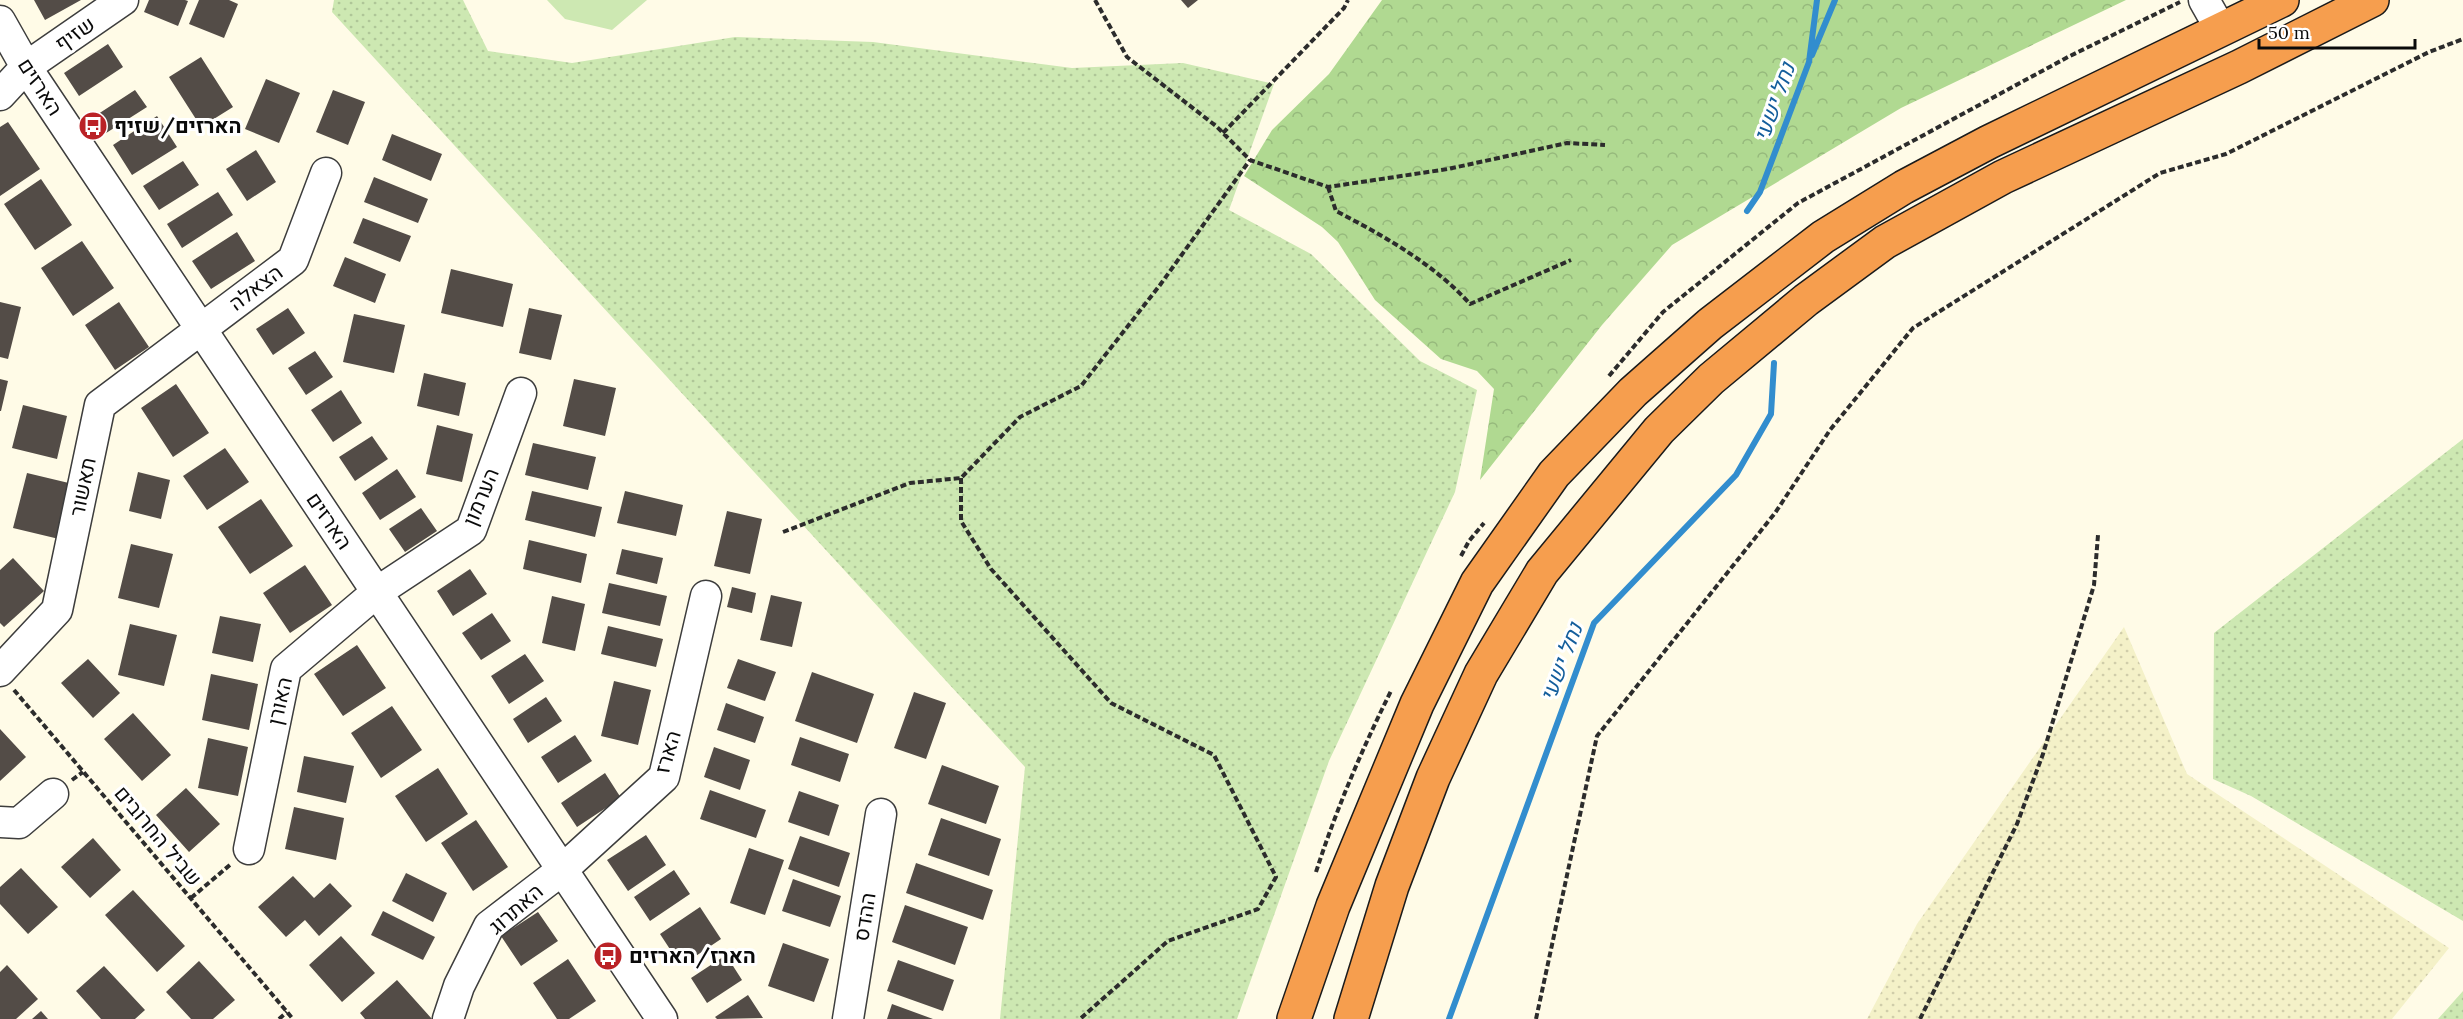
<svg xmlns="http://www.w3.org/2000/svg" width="2463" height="1019" font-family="Lora,Heebo,serif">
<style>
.farmland{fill:url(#farmland-dots)}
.grass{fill:url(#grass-dots)}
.forest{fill:url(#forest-crowns)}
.garden{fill:#cde8b2}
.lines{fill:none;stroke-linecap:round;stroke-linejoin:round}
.stream{stroke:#328dce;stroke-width:6}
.building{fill:#534c47}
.minor-casing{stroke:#3d3d3d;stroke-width:33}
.highway-casing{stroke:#1b1b1b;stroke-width:36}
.path{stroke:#2c2c2c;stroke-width:4;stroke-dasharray:6 3;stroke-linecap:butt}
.minor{stroke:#fff;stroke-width:30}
.highway{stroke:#f69e4e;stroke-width:33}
.labels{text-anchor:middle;stroke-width:6;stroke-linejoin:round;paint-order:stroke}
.street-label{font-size:21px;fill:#0a0a0a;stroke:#fff}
.poi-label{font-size:21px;font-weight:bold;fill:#0a0a0a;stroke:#fff;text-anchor:start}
.water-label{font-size:22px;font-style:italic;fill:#145e9c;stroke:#fff}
</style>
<defs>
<pattern id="farmland-dots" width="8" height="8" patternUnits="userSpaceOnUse" patternTransform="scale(1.5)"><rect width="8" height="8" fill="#f4f1c8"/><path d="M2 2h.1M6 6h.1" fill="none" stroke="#d0cdaa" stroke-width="1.8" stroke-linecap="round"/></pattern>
<pattern id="grass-dots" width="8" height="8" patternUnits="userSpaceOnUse" patternTransform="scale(1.5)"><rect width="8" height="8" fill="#cde8b2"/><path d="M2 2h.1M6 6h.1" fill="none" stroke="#afc698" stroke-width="1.8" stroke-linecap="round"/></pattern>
<pattern id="forest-crowns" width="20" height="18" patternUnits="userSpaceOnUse" patternTransform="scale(1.5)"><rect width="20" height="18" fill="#b0d991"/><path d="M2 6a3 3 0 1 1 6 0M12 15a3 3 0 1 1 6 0" fill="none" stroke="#96b97c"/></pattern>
</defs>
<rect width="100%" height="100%" fill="#fffbe7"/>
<path class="farmland" d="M2124,627L2187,774L2449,948L2392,1019H1867L1917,924Z"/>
<path class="grass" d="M334,0H463L488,51L572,63L735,37L873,42L1072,68L1183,63L1274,84L1229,210L1311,254L1420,361L1477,390L1455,492L1329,761L1237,1019H1000L1025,767L332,12Z
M2463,439V921L2251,796L2213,779L2214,633Z
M2463,991V1019H2438Z"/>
<path class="forest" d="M1382,0H2126L1901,108L1672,245L1602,325L1480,480L1494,389L1477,371L1441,359L1375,300L1338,242L1322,227L1244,176L1272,130L1329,74Z"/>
<path class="garden" d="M547,0H647L612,30L565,19Z"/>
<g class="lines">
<path class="stream" d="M1812,55L1835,0
M1747,211L1760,192L1809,62L1817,0
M1449,1019L1594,623L1736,475L1771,414L1774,363"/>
</g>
<path class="building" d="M34,0H81L45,20Z
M149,0H185L188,1L178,26L144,12Z
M199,0H229L238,4L224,38L189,24Z
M1181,0H1198L1188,8Z
M108,44L123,67L79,96L64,73Z
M201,57L233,107L201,127L169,77Z
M266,79L300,93L279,143L245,129Z
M135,90L147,107L103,135L92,118Z
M333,90L365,102L348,145L316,132Z
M157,116L177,147L132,175L113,145Z
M8,122L40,169L0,196V127Z
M392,134L442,154L431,181L382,160Z
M256,150L276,182L247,201L226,169Z
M183,161L199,185L159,210L143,186Z
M374,177L428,199L418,223L364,202Z
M41,179L72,225L35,250L4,204Z
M218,192L233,215L182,248L167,224Z
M363,218L411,236L400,262L353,243Z
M237,232L255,261L211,289L192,261Z
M82,241L114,288L73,316L41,268Z
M345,257L386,274L375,303L333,286Z
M451,269L513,284L503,327L441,313Z
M0,302L21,307L8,359L0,357Z
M119,302L149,347L115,370L85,325Z
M288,308L305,333L273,355L256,329Z
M529,308L562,315L551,360L519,353Z
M354,314L405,325L394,373L343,362Z
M315,351L333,377L306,395L288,368Z
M424,373L466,383L459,416L417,406Z
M0,379L8,381L1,411H0Z
M574,379L616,388L605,436L563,426Z
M176,384L209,433L173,457L141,408Z
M341,390L362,423L333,442L311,410Z
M23,405L67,416L57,459L12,448Z
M437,425L473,434L462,482L426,474Z
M372,436L388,459L355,481L339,457Z
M533,443L596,457L588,490L525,475Z
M225,448L249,482L207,510L183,476Z
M397,469L416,497L380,520L362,493Z
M138,472L170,480L161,519L129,511Z
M27,473L73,484L59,539L13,528Z
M532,491L602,507L595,537L525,520Z
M625,491L683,505L676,536L617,523Z
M261,499L293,546L250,574L218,527Z
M421,508L437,531L405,552L389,529Z
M727,511L762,519L750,574L714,566Z
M529,540L587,554L581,583L523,569Z
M131,544L173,554L159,608L118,598Z
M622,549L663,558L657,584L616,574Z
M13,558L44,591L4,627L0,623V570Z
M305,565L332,605L290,633L263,593Z
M470,569L487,594L453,616L437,591Z
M609,583L667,596L660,626L602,613Z
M732,587L756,593L752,613L727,607Z
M771,595L802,602L792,647L760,640Z
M552,596L585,604L575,651L542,643Z
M492,613L511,641L481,660L462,633Z
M220,616L261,624L253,662L212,653Z
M130,624L177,635L164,686L118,675Z
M608,626L663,639L656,667L601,654Z
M357,645L386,688L343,716L314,674Z
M525,654L544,681L509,704L491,676Z
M88,659L120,693L93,718L61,683Z
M738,659L776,672L765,701L727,688Z
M812,672L874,694L857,743L795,721Z
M211,674L258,684L249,730L202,720Z
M614,681L651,690L638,745L601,736Z
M914,692L946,703L926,759L894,748Z
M546,697L562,721L528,743L513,719Z
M726,703L764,717L755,743L717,730Z
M392,706L422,750L381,778L351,733Z
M133,713L171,755L142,781L104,739Z
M0,729L26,757L0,781Z
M575,735L592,761L558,783L541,757Z
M800,737L849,754L840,782L791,765Z
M208,738L248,747L238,796L198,788Z
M714,747L750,760L740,790L704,777Z
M304,756L354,766L346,803L297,792Z
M942,765L999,786L986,824L928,804Z
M438,768L468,814L426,842L395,796Z
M605,773L621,798L577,827L561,803Z
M186,788L220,824L189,852L156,815Z
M710,790L766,810L756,838L700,819Z
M799,791L839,805L829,836L788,822Z
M294,807L344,818L336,860L285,849Z
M941,818L1001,839L989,876L928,855Z
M476,820L508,867L473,891L441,843Z
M646,835L666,865L628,891L607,860Z
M800,836L850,853L839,887L788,869Z
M93,838L121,870L90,898L61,867Z
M749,848L784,860L765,915L730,903Z
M916,863L993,890L983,920L906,893Z
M21,868L58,907L28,934L0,904V887Z
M674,870L690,894L650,921L634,897Z
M406,873L447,893L433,922L392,901Z
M293,876L314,898L330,883L352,906L319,936L305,920L286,937L258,907Z
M793,879L841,896L830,927L782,911Z
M133,890L185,946L157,972L105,915Z
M905,905L968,927L955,965L892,942Z
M700,907L721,939L681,966L660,934Z
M383,911L435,937L423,960L371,935Z
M538,912L558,941L521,966L501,936Z
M341,936L375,973L342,1002L309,965Z
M783,943L829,959L814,1002L768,986Z
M726,955L742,980L707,1003L691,978Z
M568,959L596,1001L569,1019H557L533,983Z
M898,960L954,980L943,1011L887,991Z
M199,961L235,1000L213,1019H191L166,992Z
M7,965L38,999L16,1019H0V972Z
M104,966L145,1010L135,1019H101L76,991Z
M397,980L432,1019H365L360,1013Z
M748,995L763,1018L717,1019L715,1017Z
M892,1004L933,1019H887Z
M41,1011L48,1019H32Z"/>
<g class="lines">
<g class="minor-casing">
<path id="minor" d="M2204,0L2221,30
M0,21L26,67L662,1019
M0,95L26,67L123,0
M0,671L57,610L100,405L293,260L326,173
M0,822L19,823L53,794
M249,849L286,669L377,592L471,530L521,393
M448,1019L459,986L489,926L562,870L664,777L706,596
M848,1019L881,814"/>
</g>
<g class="highway-casing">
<path id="highway" d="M1294,1019L1333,906L1417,704L1477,583L1554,474L1633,392L1710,324L1823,237L1904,187L1989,142L2282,0
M1351,1019L1392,886L1433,778L1481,674L1542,572L1659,430L1711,379L1806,300L1885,242L2003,177L2239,67L2372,0"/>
</g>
<path class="path" d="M1095,0L1127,57L1216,126L1250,160L1328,187L1448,169L1567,143L1605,145
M1223,133L1344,8L1348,0
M1328,187L1336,211C1384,236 1434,264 1470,304L1571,260
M1609,376L1663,312L1798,203L2068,57L2180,2
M961,478V521L991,569L1111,703L1214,755L1276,877L1258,909L1168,941L1080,1019
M783,532L910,483L961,478L1020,417L1081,386L1160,285L1250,160
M1461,556L1469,541L1484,523
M14,690L293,1019
M72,780L83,772
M1316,872C1336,810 1362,749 1391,691
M191,898L231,864
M279,1019L287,1012
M1536,1019L1597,736L1775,513L1830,430L1913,328L2160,173L2226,154L2429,52L2463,39
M1920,1019L2017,824L2043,754L2094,585L2098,535"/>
<use href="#minor" class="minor"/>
<use href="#highway" class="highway"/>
</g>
<defs>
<g id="bus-disc" transform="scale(1.5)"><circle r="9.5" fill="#ba2226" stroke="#fff"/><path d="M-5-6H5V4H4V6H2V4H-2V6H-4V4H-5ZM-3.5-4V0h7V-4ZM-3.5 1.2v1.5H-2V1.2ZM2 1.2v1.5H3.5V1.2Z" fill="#fff"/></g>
</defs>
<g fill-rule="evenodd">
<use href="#bus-disc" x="93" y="126"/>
<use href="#bus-disc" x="608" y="956"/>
</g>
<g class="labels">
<g class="street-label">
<text transform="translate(75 34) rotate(-35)" y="7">שזיף</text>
<text transform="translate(40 87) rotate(57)" y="7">הארזים</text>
<text transform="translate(256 288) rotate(-37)" y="7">הצאלה</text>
<text transform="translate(83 487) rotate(-78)" y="7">תאשור</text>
<text transform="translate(481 497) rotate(-67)" y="7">הערמון</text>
<text transform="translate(329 521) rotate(56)" y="7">הארזים</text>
<text transform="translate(280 701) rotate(-77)" y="7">האורן</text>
<text transform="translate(668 752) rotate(-73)" y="7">הארז</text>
<text transform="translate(158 836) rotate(50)" y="7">שביל החרובים</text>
<text transform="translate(516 909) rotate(-41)" y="7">האתרוג</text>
<text transform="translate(865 917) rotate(-81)" y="7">ההדס</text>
</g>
<g class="poi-label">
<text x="114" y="133">הארזים/שזיף</text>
<text x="629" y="963">הארז/הארזים</text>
</g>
<g class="water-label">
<text transform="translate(1774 102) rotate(-70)" y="8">נחל ישעי</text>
<text transform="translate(1561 662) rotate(-69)" y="8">נחל ישעי</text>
</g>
</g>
<path d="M2259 39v9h156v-9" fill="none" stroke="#0a0a0a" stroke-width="3"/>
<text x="2268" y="39" font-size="18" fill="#0a0a0a" stroke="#ffffff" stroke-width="4.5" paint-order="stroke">50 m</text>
</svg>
